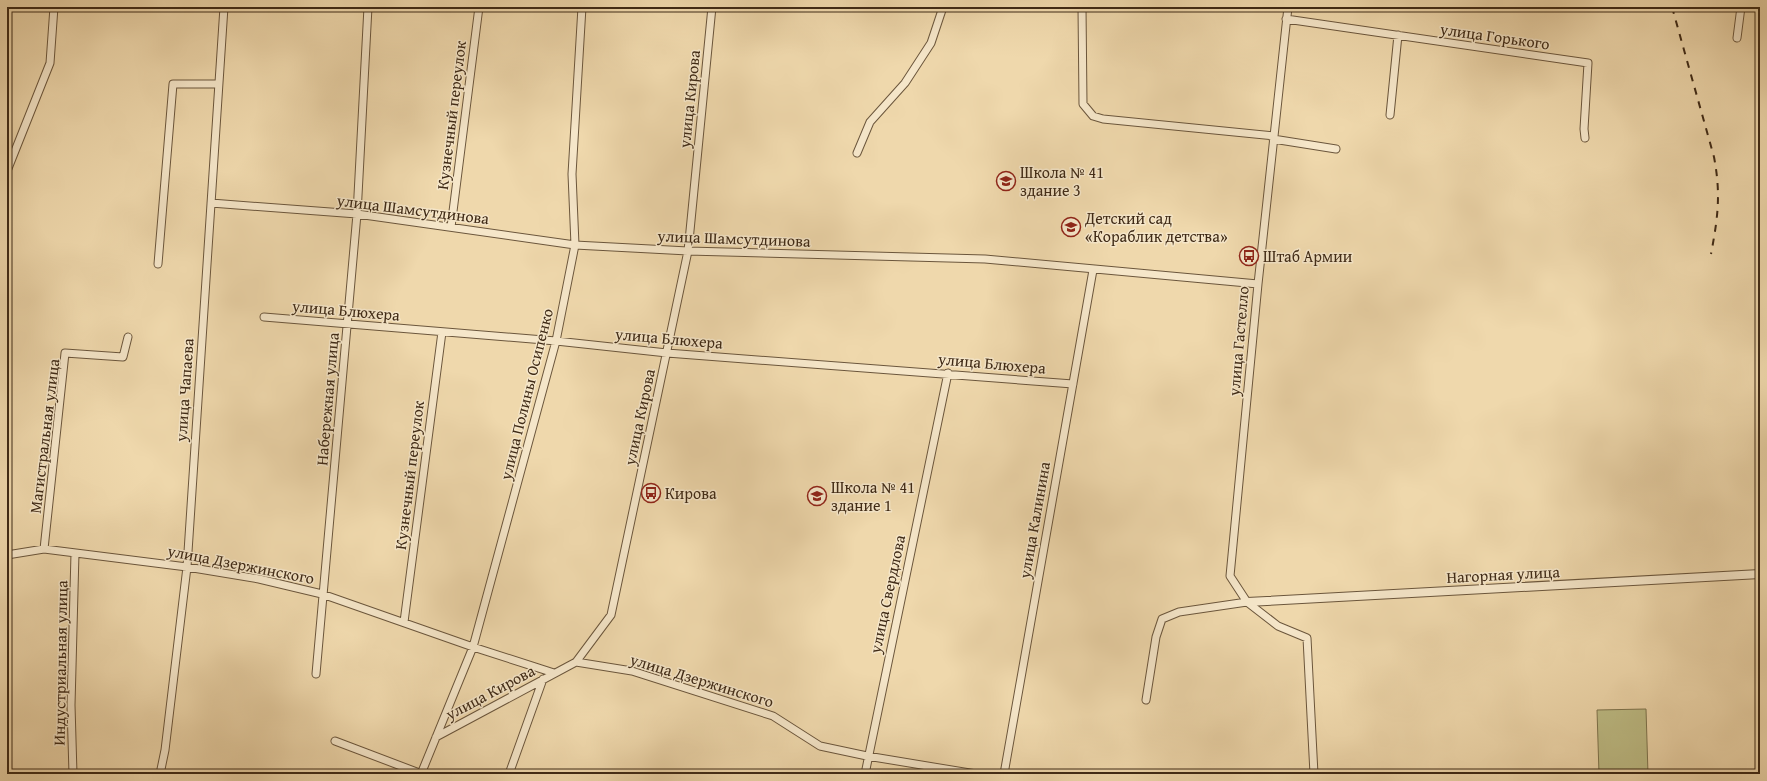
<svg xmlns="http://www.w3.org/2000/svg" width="1767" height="781" font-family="'Gentium Book Plus',serif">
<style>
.green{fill:#bebd86;stroke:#7e744e}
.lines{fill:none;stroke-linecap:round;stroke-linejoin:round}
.minor-casing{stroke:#6b563c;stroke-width:9}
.tertiary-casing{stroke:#6b563c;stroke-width:10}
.minor{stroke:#f5e6c9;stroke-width:7}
.tertiary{stroke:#f5e6c9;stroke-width:8}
.rail{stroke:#3f2a16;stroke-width:2;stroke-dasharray:7 7;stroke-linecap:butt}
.labels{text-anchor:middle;stroke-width:3;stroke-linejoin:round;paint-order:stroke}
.street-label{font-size:16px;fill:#3f2a16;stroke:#f5e6c9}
.poi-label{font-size:16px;fill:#3f2a16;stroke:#f5e6c9;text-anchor:start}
</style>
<rect width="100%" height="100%" fill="#efd8ac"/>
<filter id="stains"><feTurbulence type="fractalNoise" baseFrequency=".005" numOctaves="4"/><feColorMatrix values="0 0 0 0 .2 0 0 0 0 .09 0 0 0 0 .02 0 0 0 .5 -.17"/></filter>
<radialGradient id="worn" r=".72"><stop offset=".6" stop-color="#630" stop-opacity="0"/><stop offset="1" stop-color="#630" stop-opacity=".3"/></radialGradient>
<path class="green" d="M1646,709L1648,774H1599L1597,710Z"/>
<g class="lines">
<g class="minor-casing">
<path id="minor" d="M1082,7L1083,104L1093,116L1103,119L1274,136
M1288,7L1258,284L1230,576L1247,602L1278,626L1307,638L1314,774
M1286,19L1588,63L1584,129L1585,138
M1737,38L1741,7
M1390,115L1398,35
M1273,139L1336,149
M857,153L870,122L905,83L931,43L943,7
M7,171L50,63L54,7
M211,203L357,214L575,245L688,251L985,259L1258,284
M451,227L479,7
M158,264L173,84H218
M264,317L556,341L667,353L1073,384
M44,549L65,353L123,357L128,337
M7,555L44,549L187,567L259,579L322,594L473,647L554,673
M404,622L442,332
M576,662L632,671L773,716L820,746L867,756L976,774
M316,674L357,214L368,7
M1146,700L1156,637L1162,619L1179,612L1247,602
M436,737L576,662L611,615L688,251L712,7
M335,741L422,774
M73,774L71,705L75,553
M160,774L165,750L187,567L224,7
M421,774L473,647L556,341L575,245L572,174L582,7
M509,774L543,679
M865,774L948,373
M1004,774L1093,270"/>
</g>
<g class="tertiary-casing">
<path id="tertiary" d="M1247,602L1760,574"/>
</g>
<use href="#minor" class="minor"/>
<use href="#tertiary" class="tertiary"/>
<path class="rail" d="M1672,7L1714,157C1721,194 1718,217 1711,254"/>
</g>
<defs>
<g id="school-ring" transform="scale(1)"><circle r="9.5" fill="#f5e6c9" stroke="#8f2418" stroke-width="1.5"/><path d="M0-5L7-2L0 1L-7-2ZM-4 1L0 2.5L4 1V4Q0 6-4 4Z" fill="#8f2418"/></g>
<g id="bus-ring" transform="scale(1)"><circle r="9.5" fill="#f5e6c9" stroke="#8f2418" stroke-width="1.5"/><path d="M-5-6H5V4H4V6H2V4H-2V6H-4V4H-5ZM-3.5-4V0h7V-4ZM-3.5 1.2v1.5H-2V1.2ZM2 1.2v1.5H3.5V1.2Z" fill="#8f2418"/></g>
</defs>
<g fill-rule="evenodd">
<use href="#school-ring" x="1006" y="181"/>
<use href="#school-ring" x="1071" y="227"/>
<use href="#bus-ring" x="1249" y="256"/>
<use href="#bus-ring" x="651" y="493"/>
<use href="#school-ring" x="817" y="496"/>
</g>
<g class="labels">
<g class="street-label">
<text transform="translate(1495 36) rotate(8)" y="6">улица Горького</text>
<text transform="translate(689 99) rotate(-84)" y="6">улица Кирова</text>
<text transform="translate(451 115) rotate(-83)" y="6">Кузнечный переулок</text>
<text transform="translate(413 209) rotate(7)" y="6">улица Шамсутдинова</text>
<text transform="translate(734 238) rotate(2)" y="6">улица Шамсутдинова</text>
<text transform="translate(346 310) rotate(5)" y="6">улица Блюхера</text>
<text transform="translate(669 338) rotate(5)" y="6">улица Блюхера</text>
<text transform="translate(1238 341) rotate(-85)" y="6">улица Гастелло</text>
<text transform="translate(992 363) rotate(5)" y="6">улица Блюхера</text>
<text transform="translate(184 390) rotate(-86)" y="6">улица Чапаева</text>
<text transform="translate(526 394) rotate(-76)" y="6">улица Полины Осипенко</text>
<text transform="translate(327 399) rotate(-85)" y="6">Набережная улица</text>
<text transform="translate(639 417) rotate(-78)" y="6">улица Кирова</text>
<text transform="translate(44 436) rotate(-83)" y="6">Магистральная улица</text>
<text transform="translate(409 475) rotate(-83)" y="6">Кузнечный переулок</text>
<text transform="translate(1034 520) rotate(-80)" y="6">улица Калинина</text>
<text transform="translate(241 564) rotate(11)" y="6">улица Дзержинского</text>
<text transform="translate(1503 574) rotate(-3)" y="6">Нагорная улица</text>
<text transform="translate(887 594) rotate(-78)" y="6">улица Свердлова</text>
<text transform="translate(60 663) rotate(-89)" y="6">Индустриальная улица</text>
<text transform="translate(702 680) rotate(17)" y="6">улица Дзержинского</text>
<text transform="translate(490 692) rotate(-28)" y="6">улица Кирова</text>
</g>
<g class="poi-label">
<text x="1020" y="178">Школа № 41<tspan x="1020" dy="18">здание 3</tspan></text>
<text x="1085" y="224">Детский сад<tspan x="1085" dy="18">«Кораблик детства»</tspan></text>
<text x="1263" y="262">Штаб Армии</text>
<text x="831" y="493">Школа № 41<tspan x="831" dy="18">здание 1</tspan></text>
<text x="665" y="499">Кирова</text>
</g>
</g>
<rect width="1767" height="781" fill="none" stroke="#efd8ac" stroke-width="24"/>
<rect x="8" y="8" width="1751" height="765" fill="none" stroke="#3f2a16" stroke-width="2"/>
<rect x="12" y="12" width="1743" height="757" fill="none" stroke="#3f2a16"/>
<rect width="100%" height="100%" filter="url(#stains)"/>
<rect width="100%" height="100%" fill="url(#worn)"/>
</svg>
